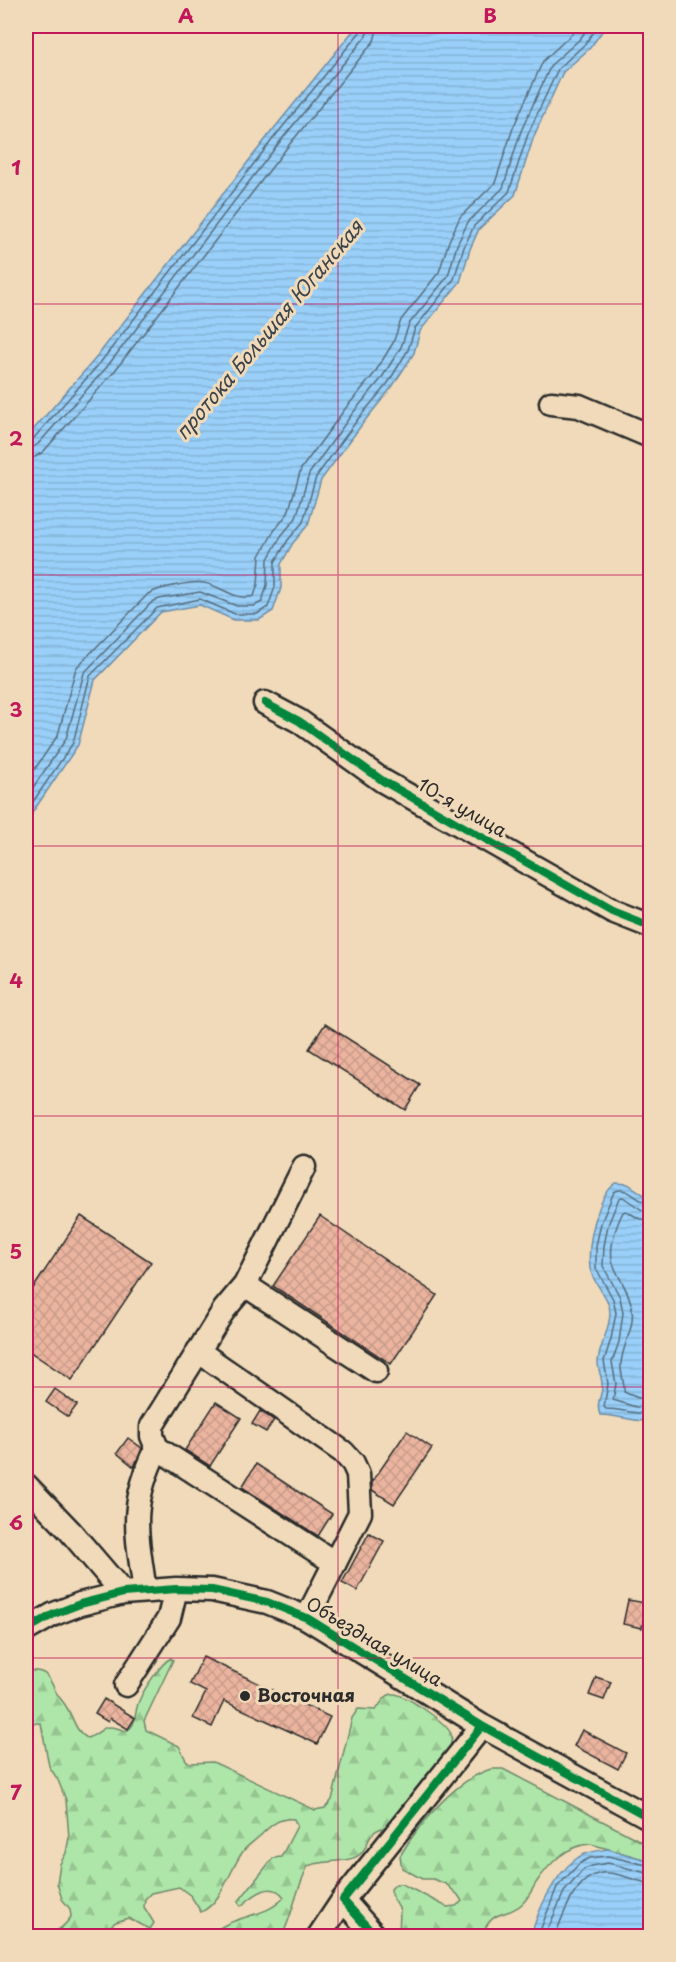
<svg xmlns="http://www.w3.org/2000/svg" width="676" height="1962" font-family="'Playpen Sans',sans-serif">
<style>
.forest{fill:url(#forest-firs);stroke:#6c886a;stroke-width:1.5}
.water{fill:url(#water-rules);stroke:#6d8da6;stroke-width:1.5}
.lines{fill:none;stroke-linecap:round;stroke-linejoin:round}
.shore{stroke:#576d7d;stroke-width:1.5}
.building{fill:url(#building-cross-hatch);stroke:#2b2b2b;stroke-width:1.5}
.minor-casing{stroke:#2b2b2b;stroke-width:27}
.minor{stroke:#f0dab9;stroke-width:22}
.cycleway-casing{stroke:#f0dab9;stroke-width:11}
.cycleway{stroke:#00873e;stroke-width:8}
.grid{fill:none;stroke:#c2185b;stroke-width:1.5;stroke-opacity:0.55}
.poi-dot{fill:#2b2b2b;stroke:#f0dab9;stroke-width:2}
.labels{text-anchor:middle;stroke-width:6;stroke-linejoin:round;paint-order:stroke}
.street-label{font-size:18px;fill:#2b2b2b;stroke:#f0dab9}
.poi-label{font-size:18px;font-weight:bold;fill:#2b2b2b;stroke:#f0dab9;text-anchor:start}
.water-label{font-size:20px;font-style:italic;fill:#3c444a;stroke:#f0dab9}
.neatline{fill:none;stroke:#c2185b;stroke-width:2}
.grid-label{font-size:20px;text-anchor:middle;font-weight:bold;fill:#c2185b}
</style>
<defs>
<pattern id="forest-firs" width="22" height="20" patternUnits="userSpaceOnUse" patternTransform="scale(1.5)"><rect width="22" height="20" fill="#aee5a8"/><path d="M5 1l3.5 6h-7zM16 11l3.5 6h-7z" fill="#96c591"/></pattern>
<pattern id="water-rules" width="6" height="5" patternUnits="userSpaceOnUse" patternTransform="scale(1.5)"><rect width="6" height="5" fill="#99cff8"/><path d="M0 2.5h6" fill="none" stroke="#84b2d5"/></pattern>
<pattern id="building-cross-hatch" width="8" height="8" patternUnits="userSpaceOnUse" patternTransform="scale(1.5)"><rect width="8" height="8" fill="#eab49f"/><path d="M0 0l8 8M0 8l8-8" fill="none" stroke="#c99b89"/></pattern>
</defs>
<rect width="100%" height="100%" fill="#f0dab9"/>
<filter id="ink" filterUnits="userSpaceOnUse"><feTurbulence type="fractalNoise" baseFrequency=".0167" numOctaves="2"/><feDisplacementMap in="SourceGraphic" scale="12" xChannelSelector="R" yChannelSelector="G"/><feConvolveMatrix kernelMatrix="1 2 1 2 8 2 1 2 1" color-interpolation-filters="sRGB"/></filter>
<g filter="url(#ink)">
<path class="forest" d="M171,1658L173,1660L144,1721L146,1730L179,1746L186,1760L190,1763L213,1762L315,1810L325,1808L332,1800L352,1718L358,1709L376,1710C380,1705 385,1694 393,1694C404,1693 447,1723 451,1734C453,1740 450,1747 448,1753L388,1826C362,1833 373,1844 359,1855C349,1863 322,1860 308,1866C296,1889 293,1914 282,1936H211C229,1914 267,1919 284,1897C271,1880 254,1895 241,1906L238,1902L273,1858L281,1857L297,1826L294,1819C280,1817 271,1825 262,1834C256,1840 249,1844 244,1850C230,1868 223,1902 201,1912L191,1896L179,1887L151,1893L145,1899L144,1907L154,1923L150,1929L128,1918L116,1922L97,1936H31C46,1925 51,1944 71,1917L70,1909L62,1899L57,1883L60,1864L66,1853L69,1838L66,1800L58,1780L49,1766L41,1723H31L26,1740V1671C47,1669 48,1676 56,1692C59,1698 64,1702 67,1708C74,1719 75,1731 87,1738C106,1732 99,1721 126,1731C138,1725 134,1711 139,1701C144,1689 161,1663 171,1658Z
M491,1769H503L650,1846V1861L591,1844C566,1845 549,1864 536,1883C532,1890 528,1898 523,1903C505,1920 495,1905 481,1936H399L400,1910L392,1896L391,1889L396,1884H402L447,1907L456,1906L462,1901L458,1895L446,1884L433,1879H422L402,1868L400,1856C418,1825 456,1779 491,1769Z
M26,1865L30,1894L28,1909L26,1912Z"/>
<path class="water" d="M357,26H606L590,48L563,72L534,136L515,195L479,229L470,249L460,282L420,331L414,353L392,387L363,423L321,480L308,525L293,543L281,564V588L273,611L259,620H234L200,605L161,612L95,680L78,745L26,822V438L95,359L272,131Z
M616,1183L628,1184L650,1199V1417L646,1421C630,1421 617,1415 600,1415C595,1401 603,1397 602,1384C602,1377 598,1370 598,1362C599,1346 610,1330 610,1313C610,1295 592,1284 590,1268C587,1245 597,1196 616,1183Z
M608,1849L650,1861V1936H531C538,1910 554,1875 576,1859C585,1852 597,1851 608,1849Z"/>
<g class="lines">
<path class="shore" d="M26,441L33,439L100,363L276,135L360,32L362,26
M26,449L32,448L38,444L106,368L282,139L366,36L369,26
M26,458L35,457L43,452L113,373L289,145L374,41L378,26
M26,782L58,735L76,668L148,594C158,588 192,581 204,583C222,586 236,602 254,596L258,584L260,556L274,531L288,513L301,469L345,409L374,374L393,343L401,320L439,272L449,241L460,217L495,183L513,128L543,61L573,33L578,26
M26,798L66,739L84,673L152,602L159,599L200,592L237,606H254L262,602L267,585L268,559L281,536L296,518L309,474L352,414L381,379L401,347L409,324L448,276L457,245L468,222L503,188L521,131L551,65L580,39L589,26
M26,812L73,743L90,676L157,608L200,599L235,614H257L268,607L275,587V562L288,540L303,522L316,477L358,419L388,383L408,350L415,328L454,279L464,247L474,226L509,192L528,134L558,69L585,44L598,26
M650,1204C637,1202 627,1184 614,1192L601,1223L596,1246V1268L613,1299L616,1313L611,1339L604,1361L608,1384L604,1407L606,1409C622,1409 635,1415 650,1413
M650,1211L642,1210L623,1197L619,1198L608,1225L604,1246L603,1266L620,1297L623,1313L619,1342L612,1362L616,1384L613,1400L636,1407L650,1406
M650,1220L640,1219L626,1211L623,1212C616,1226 607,1251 614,1266C620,1281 630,1292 632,1309C635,1328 622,1346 621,1364C620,1374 625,1382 624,1392L638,1398L650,1397
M538,1936L557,1887L580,1863L590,1858L608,1856L650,1866
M545,1936L564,1892L584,1869L592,1866L608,1863L650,1874
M555,1936C564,1913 577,1870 609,1873C623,1874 636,1882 650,1883"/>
</g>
<path class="building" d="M325,1024L420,1085L405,1110L309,1049Z
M81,1216L151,1262L72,1380L26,1349V1299Z
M320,1216L437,1295L391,1364L273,1286Z
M55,1389L77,1405L68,1417L46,1402Z
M216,1402L241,1418L210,1466L185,1450Z
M260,1411L274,1420L266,1432L252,1424Z
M407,1431L432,1448L394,1504L372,1490V1482Z
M128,1438L142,1448L134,1467L117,1453Z
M256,1464L332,1514L318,1536L242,1487Z
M369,1533L384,1541L357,1591L342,1583Z
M628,1600L646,1603L642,1628L623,1624Z
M203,1657L330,1717L317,1744L224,1701L212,1727L193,1718L206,1692L190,1684Z
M596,1677L611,1682L604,1700L589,1695Z
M104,1699L135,1718L128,1729L110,1718L108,1722L95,1714Z
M582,1730L626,1753L618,1769L574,1746Z"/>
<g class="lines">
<g class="minor-casing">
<path id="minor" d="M551,403L579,406L650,436
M265,703L299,721L383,781L612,911L650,926
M245,1285L376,1371
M198,1351L343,1452L353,1463L358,1474L360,1513L307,1618
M157,1448L335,1563
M26,1485L70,1531L123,1593
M145,1591C136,1529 129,1506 157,1448L152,1436V1426L224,1310L245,1285L304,1167
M26,1630L54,1614L80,1604L123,1593L176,1589L212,1590L267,1602L307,1618L482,1726L650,1818
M126,1685L169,1618L176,1589
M319,1936L343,1900
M375,1936L343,1900L482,1726"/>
</g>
<use href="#minor" class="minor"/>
<g class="cycleway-casing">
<path id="cycleway" d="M265,703L299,721L383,781L612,911L650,926
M26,1630L54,1614L80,1604L123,1593L176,1589L212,1590L267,1602L307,1618L482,1726L650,1818
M375,1936L343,1900L482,1726"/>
</g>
<use href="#cycleway" class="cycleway"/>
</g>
</g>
<path class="grid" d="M338,26V1936M26,304H650M26,575H650M26,846H650M26,1116H650M26,1387H650M26,1658H650"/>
<circle class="poi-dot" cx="245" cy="1696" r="6"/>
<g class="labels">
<g class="street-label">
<text transform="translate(462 808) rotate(30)" y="6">10-я улица</text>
<text transform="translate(374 1642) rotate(31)" y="6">Объездная улица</text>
</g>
<g class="poi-label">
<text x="257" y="1702">Восточная</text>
</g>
<g class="water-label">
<text transform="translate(269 330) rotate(-50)" y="7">протока Большая Юганская</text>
</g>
</g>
<rect width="676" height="1962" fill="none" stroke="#f0dab9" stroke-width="66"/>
<rect x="33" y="33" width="610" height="1896" class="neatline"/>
<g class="grid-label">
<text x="186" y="23">A</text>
<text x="490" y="23">B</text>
<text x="16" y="175">1</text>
<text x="16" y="446">2</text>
<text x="16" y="717">3</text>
<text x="16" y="988">4</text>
<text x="16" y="1259">5</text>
<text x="16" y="1530">6</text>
<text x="16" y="1800">7</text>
</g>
</svg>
